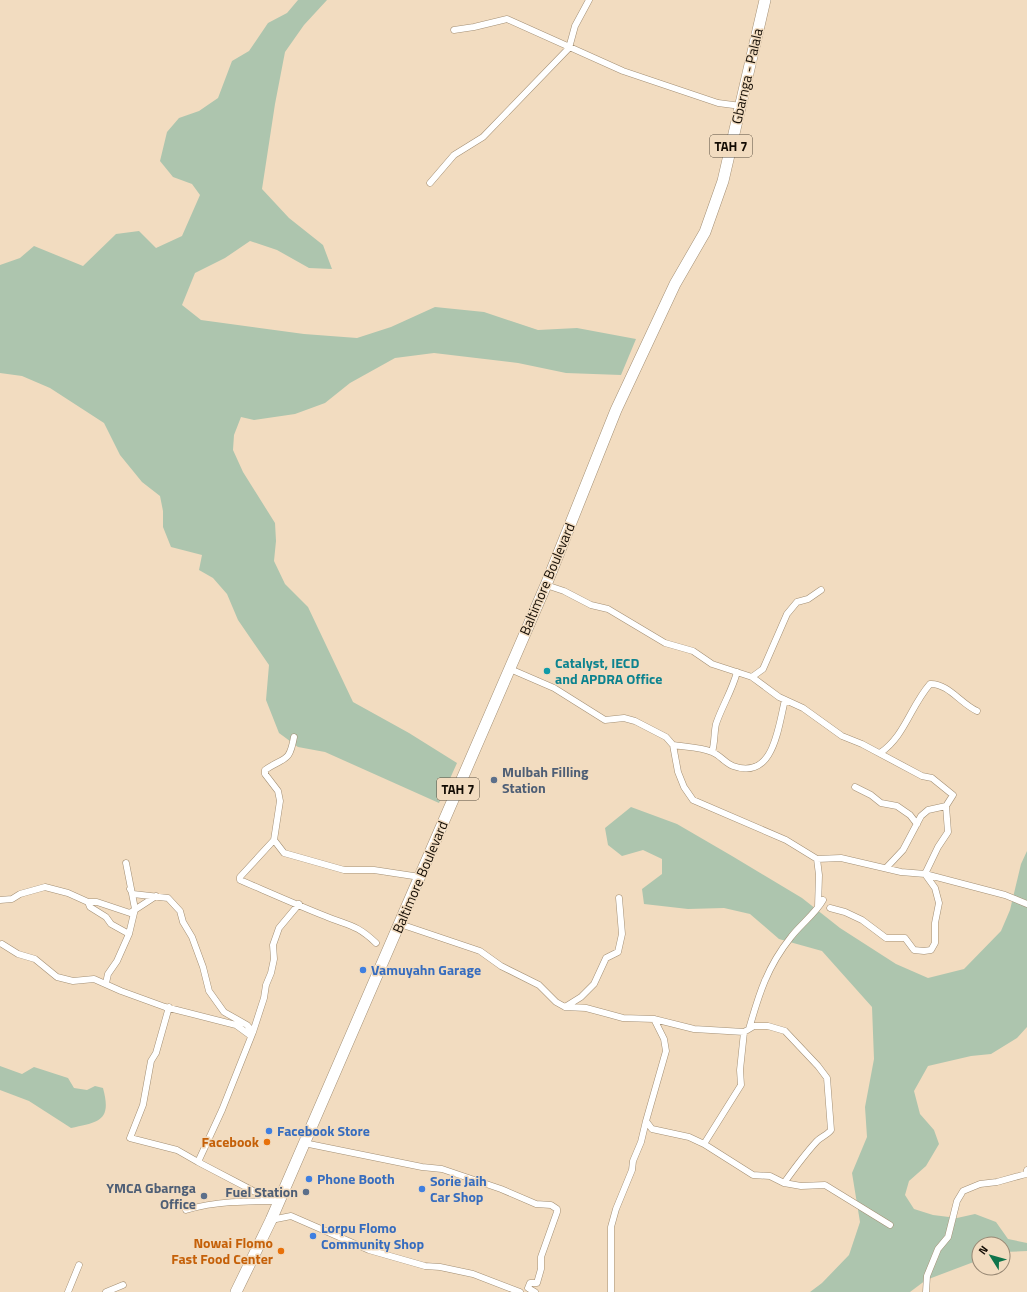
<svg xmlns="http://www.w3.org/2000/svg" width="1027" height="1292" font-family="'Titillium Web',sans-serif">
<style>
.green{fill:#adc5ae}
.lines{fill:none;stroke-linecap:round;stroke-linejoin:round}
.street-casing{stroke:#a38f74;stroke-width:7}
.highway-casing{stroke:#a38f74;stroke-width:12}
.street{stroke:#fff;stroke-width:6}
.highway{stroke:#fff;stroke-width:11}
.culture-dot{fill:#0f9aa8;stroke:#f2dcc0;stroke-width:1.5}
.service-dot{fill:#5c6f8a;stroke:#f2dcc0;stroke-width:1.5}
.shop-dot{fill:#3f7fe0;stroke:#f2dcc0;stroke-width:1.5}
.food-dot{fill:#e8710a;stroke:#f2dcc0;stroke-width:1.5}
.labels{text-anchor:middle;stroke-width:3;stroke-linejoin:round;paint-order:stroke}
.shield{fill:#f2dcc0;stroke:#554a3c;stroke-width:1}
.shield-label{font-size:13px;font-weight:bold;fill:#120b03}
.street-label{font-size:14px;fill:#120b03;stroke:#f2dcc0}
.culture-label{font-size:14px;font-weight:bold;fill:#0d838f;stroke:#f2dcc0;text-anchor:start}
.service-label{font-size:14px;font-weight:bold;fill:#4e5e75;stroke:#f2dcc0;text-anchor:end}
.shop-label{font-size:14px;font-weight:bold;fill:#366cbe;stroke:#f2dcc0;text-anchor:start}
.food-label{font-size:14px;font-weight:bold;fill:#c56008;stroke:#f2dcc0;text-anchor:end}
</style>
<rect width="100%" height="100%" fill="#f2dcc0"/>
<path class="green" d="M298,0H327L304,25L285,52L275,104L262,189L289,218L323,245L332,269L309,268L277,250L250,241L225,258L195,273L182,305L201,320L304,334L357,338L391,327L435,307L484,312L538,330L577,328L636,339L621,375L566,373L518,363L434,353L395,358L350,383L325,403L295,414L254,420L241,417L234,435L233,450L243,472L275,523L276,541L274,561L285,584L308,607L353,702L409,733L457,763L439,803L325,752L298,747L279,733L266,700L269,665L238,620L227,594L213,578L199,570L202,555L171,547L163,527V511L160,496L142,482L120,455L104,423L50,388L22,376L0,373V265L20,258L34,246L83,266L116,234L139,231L156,248L182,236L200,195L192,184L173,177L160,161L167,132L179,118L199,111L218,98L232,61L249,51L268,23L287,13Z
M631,807L677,824L732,856L802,898L840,928L896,964L928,978L964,969L1001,931L1010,910L1021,864L1027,851V1027L1017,1038L991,1054L971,1056L928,1066L914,1091L920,1114L934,1130L939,1144L926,1166L909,1181L905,1195L914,1209L933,1215L957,1218L975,1214L996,1222L1008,1239L1027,1243V1251L1003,1252V1244H979V1260L926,1280L910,1292H810L822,1283L849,1255L860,1222L852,1173L867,1137L865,1107L874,1059L872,1007L822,951L779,939L750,914L724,908L688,909L644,904L642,889L662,874V859L643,850L622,856L608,845L605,828Z
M0,1066L22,1074L34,1067L68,1078L74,1088L87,1090L95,1086L103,1088C112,1121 99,1122 71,1128L29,1101L0,1090Z"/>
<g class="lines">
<g class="street-casing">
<path id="street" d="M454,30L474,27L507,19L623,71L718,103L741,106
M430,183L454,155L483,137L569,48L575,26L589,0
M546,585L564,591L591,605L608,609L665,643L693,651L712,664L752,677L779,697L803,708L842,736L862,744L922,776L932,778L953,795L946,806L948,832L938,847L925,874L1005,895L1027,904
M510,669L554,688L605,720L624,718L635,721L666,737L673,745L678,772L684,787L693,800L786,840L817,859L841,858L901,872L925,874L935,888L939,903L935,923V943L931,950L924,951L914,950L905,938H886L862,920L845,912L830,908
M752,677L763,669L787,614L797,602L808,599L821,590
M294,737C289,764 285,756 265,770V774L278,791L280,801L274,840L240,877V880C268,892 297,905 325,916C349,926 356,924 376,943
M673,745C685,747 701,747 712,752C720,755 725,763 733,766C774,781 778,727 785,700
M712,752C715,743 714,732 716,724C722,706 732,691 737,672
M880,753C905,736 910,707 930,684C948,683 961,704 977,711
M855,787L871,795L881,803L897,806L910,815L917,824
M274,840L284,853L344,870H374L420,877
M817,859L819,875L818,907
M887,867L903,850L921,816L928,810L946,806
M130,889L133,894L168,898L180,911L183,922L192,937L203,967L209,991L224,1012L247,1025L253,1032L222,1110L198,1162L265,1197L277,1201C247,1201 216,1201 186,1210
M0,900L12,899L20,894L45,887L68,893L88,902H97L130,913L156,896
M88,902L90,907L106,917L111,924L129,934
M400,924L480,951L501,966L539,985L556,1002L565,1007L586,1008L623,1018L654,1019L694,1029L744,1032L749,1029C759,994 767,967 791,937C800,925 816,913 823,900
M2,944L18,954L35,959L57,977L73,981L94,979L121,991L165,1007L236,1025L251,1036
M106,983L108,974L117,961L129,934L135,909L126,863
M169,1007L156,1053L151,1061L143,1105L130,1138L177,1150L198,1162
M565,1007L581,997L594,984L606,958L618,952L622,934L619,898
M654,1019L664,1039L666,1051L646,1121L652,1129L689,1137L704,1144L753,1175L770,1176L784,1183L801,1186L825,1185L890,1225
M749,1029L754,1026H768L785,1031L818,1066L827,1078L831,1130C827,1135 821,1137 817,1141C804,1155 794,1169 784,1183
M253,1032L264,998L266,985L271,973L274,959L273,945L279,928L299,904
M304,1143L422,1167L442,1169L501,1189L536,1204L551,1205L557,1209V1212L541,1257V1269L537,1283H530L528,1288L535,1292
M704,1144L741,1085L740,1070L744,1032
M271,1220L291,1216L369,1250L425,1266L440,1267L473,1274L520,1292
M68,1292L79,1265
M106,1292L123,1285
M611,1292V1227L616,1209L632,1170L633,1161L641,1142L646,1121
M926,1292L927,1276L938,1249L948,1237L957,1201L963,1191L980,1184L997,1182L1026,1174L1027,1170"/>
</g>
<g class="highway-casing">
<path id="highway" d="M236,1292L271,1220L546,585L616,410L675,284L705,232L723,181L765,0"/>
</g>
<use href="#street" class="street"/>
<use href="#highway" class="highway"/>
</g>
<circle class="culture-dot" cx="547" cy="671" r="4"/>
<g class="service-dot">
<circle cx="494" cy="780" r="4"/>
<circle cx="306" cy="1192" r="4"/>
<circle cx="204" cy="1196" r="4"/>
</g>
<g class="shop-dot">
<circle cx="363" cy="970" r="4"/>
<circle cx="269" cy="1131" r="4"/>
<circle cx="309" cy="1179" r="4"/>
<circle cx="422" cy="1189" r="4"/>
<circle cx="313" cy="1236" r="4"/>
</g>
<g class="food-dot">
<circle cx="267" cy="1142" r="4"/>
<circle cx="281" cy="1251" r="4"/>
</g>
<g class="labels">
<g class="shield">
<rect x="710" y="135" width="42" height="22" rx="3"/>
<rect x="437" y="778" width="42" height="22" rx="3"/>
</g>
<g class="shield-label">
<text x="731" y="151">TAH 7</text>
<text x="458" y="794">TAH 7</text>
</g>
<g class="street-label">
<text transform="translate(747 76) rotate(-77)" y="5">Gbarnga - Palala</text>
<text transform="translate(547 579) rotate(-67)" y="5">Baltimore Boulevard</text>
<text transform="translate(420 877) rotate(-67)" y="5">Baltimore Boulevard</text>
</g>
<g class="culture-label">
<text x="555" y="668">Catalyst, IECD<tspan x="555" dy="16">and APDRA Office</tspan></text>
</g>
<g class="service-label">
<text x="502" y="777" text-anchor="start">Mulbah Filling<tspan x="502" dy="16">Station</tspan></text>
<text x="196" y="1193">YMCA Gbarnga<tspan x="196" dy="16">Office</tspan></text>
<text x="298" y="1197">Fuel Station</text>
</g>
<g class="shop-label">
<text x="371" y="975">Vamuyahn Garage</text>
<text x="277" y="1136">Facebook Store</text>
<text x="317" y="1184">Phone Booth</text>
<text x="430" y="1186">Sorie Jaih<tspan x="430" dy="16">Car Shop</tspan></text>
<text x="321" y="1233">Lorpu Flomo<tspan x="321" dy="16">Community Shop</tspan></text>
</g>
<g class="food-label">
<text x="259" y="1147">Facebook</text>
<text x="273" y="1248">Nowai Flomo<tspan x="273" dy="16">Fast Food Center</tspan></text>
</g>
</g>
<g transform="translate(991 1256) rotate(307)"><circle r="19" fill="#f2dcc0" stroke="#988874"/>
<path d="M0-3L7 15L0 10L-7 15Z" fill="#0f744b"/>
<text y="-6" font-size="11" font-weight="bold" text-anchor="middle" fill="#120b03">N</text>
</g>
</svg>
